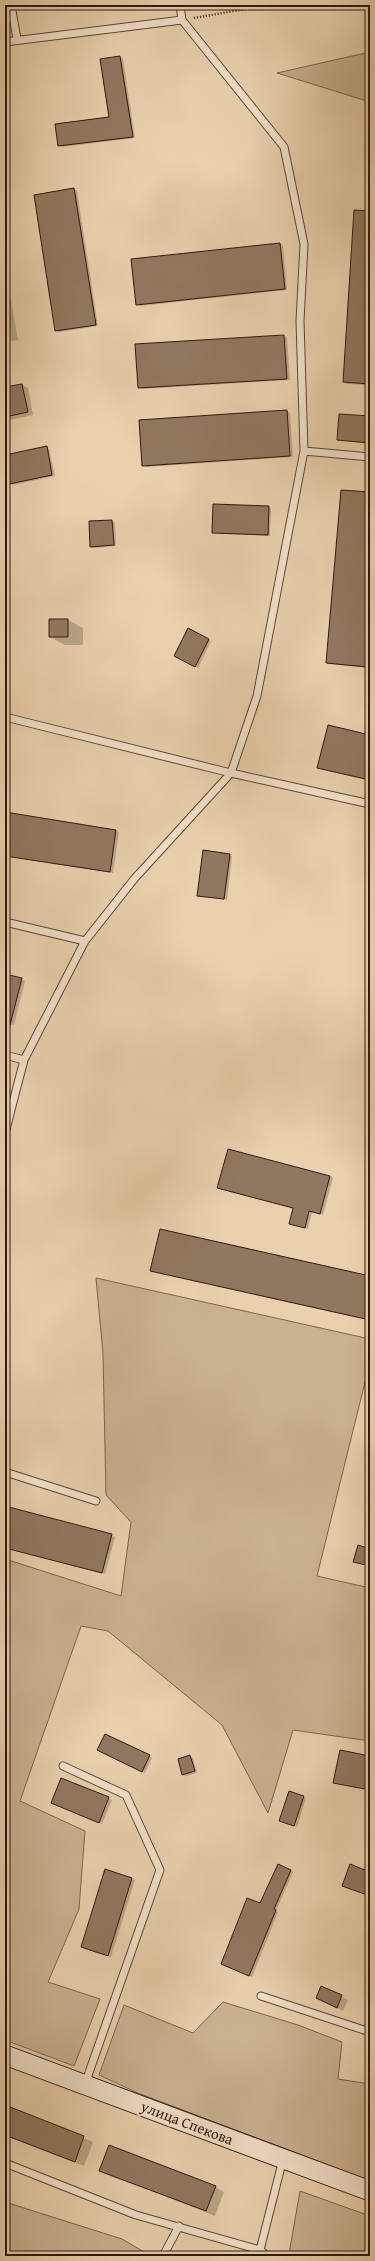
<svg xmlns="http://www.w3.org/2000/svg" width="375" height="2261" font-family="'Gentium Book Plus',serif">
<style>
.green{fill:#c9b292;stroke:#7c654f}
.shadow{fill:#0003}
.building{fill:#907860;stroke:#2f180c}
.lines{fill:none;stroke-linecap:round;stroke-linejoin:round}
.service-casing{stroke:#5e4634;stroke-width:9}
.secondary-casing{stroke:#2f180c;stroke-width:21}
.path{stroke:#2f180c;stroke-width:2.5;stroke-dasharray:1 2;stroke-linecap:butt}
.service{stroke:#f1e1ca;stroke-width:7}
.secondary{stroke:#f1e1ca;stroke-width:19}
.labels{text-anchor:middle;stroke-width:4;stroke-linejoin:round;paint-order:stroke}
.street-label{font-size:15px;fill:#2f180c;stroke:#f1e1ca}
</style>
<rect width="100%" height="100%" fill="#e9d1ae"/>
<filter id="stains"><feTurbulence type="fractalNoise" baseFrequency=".005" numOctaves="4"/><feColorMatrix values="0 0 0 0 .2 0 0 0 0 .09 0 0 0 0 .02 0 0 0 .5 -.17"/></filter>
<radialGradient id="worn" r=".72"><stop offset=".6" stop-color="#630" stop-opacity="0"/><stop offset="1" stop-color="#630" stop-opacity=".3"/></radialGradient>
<path class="green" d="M370,52V102L277,73Z
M96,1278L370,1339V1362L317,1576L370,1588V1741L293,1730L268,1813L222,1725L108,1631L81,1626L20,1801L85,1831L79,1909L48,1982L100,1999L74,2066L5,2040V1559L121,1596L131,1522L106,1495L103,1354Z
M223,2002L298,2025L342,2042L338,2079L370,2084V2167L366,2180L138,2093L99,2075L124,2005L193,2033Z
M300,2191L370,2216V2256H292L289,2254Z
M5,2202L122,2239L151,2256H5Z"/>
<path class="shadow" d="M120,57L123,59L135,138L62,147L59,145L111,118Z
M5,158L8,173L5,174Z
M74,189L77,191L98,326L59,332L56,331Z
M370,212V385L347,384L344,382Z
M280,244L283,246L287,290L140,306L137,304Z
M5,267L18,340L5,342Z
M284,336L287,337L290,380L142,389L139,387Z
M22,385L28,388L33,415L5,421V388Z
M287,411L290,413L293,457L146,467L143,465Z
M370,417V444L338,440Z
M46,447L49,449L55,476L13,485L10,483L5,456Z
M370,494V668L330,664L327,662Z
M268,507L271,508L270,536L213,533Z
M112,521L115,523L116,546L94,548L91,546L90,522Z
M68,620L83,628V645H65L50,637Z
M208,640L211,641L198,668L175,656Z
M370,736V781L321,769Z
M5,813L116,831L119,832L113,873L5,856Z
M229,855L232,856L227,900L198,895Z
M10,976L25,981L14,1025L5,1023V988H7Z
M330,1176L333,1178L323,1215L312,1212L308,1229L290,1224L294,1208L218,1188Z
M154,1272L370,1277V1320Z
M5,1507L115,1537L105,1574L5,1548Z
M102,1751L149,1756L152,1758L145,1773Z
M190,1756L193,1758L197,1773L186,1776L183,1774Z
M370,1757V1791L335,1782Z
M61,1779L112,1800L102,1824L55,1804Z
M303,1797L306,1798L297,1827L283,1822Z
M106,1870L135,1880L111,1957L82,1947Z
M291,1870L293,1872L276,1911L278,1912L252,1977L225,1965L260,1905Z
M322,1987L348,2000L343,2011L317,1998Z
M5,2106L93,2142L84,2166L5,2136Z
M100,2170L215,2187L224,2192L215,2216Z
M174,2253L182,2256H173Z"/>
<path class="building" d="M120,56L133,137L58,146L55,124L109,117L100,59Z
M74,188L96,325L55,331L34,195Z
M354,210L370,211V384L343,382Z
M280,243L285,289L136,305L131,259Z
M284,335L287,379L138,388L135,344Z
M22,384L28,412L5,417V387Z
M287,410L290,456L142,466L139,420Z
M339,414L370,416V443L337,440Z
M47,446L52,475L9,484L5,455Z
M341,490L370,492V630L367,667L326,663Z
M213,504L269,506L268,535L212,533Z
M112,520L114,545L90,547L89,521Z
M49,619H68V637H49Z
M188,628L209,639L195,667L174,656Z
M328,725L370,735V780L317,768Z
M5,812L116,830L110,872L5,856Z
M203,850L230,854L224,899L197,896Z
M9,975L22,978L9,1029H5V991Z
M228,1149L330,1176L320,1214L309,1211L305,1228L289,1224L293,1208L217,1188Z
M160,1229L370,1276V1320L150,1271Z
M5,1506L112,1534L102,1573L5,1548Z
M358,1545L370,1549V1566L353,1562Z
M105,1734L150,1755L142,1772L97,1750Z
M340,1750L370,1756V1790L333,1783Z
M190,1755L195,1771L182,1775L178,1759Z
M61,1778L109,1797L99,1823L51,1803Z
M289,1791L304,1796L294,1826L279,1821Z
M278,1864L291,1870L274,1909L276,1910L249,1976L221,1964L247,1898L260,1903Z
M350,1864L370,1872V1896L342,1886Z
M105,1869L132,1878L108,1956L81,1947Z
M321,1986L342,1995L337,2008L316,1998Z
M5,2105L84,2136L75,2162L5,2135Z
M109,2145L216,2186L206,2211L99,2171Z"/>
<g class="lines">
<g class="service-casing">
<path id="service" d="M11,5L17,39
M5,42L182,20
M304,451L370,457
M5,717L231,773L370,804
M5,922L85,941
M5,1055L24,1060
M5,1133L24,1060L85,941L135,878L231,773L257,696L304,451L300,321L304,244L284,147L182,20L180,5
M5,1472L96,1501
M63,1766L126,1795L160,1870L85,2084
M261,1996L370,2032
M5,2163L136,2215L260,2250L283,2159
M260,2250L267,2256
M163,2256L179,2226"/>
</g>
<g class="secondary-casing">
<path id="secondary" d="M5,2055L370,2191"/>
</g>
<path class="path" d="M194,18L268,5"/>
<use href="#service" class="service"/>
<use href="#secondary" class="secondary"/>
</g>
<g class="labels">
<g class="street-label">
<text transform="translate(187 2123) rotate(21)" y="5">улица Спекова</text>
</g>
</g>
<rect width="375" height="2261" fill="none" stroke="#e9d1ae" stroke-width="20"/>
<rect x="6" y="6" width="363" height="2249" fill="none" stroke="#2f180c" stroke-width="2"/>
<rect x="10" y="10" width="355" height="2241" fill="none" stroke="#2f180c"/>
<rect width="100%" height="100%" filter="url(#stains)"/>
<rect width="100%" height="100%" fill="url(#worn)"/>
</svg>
